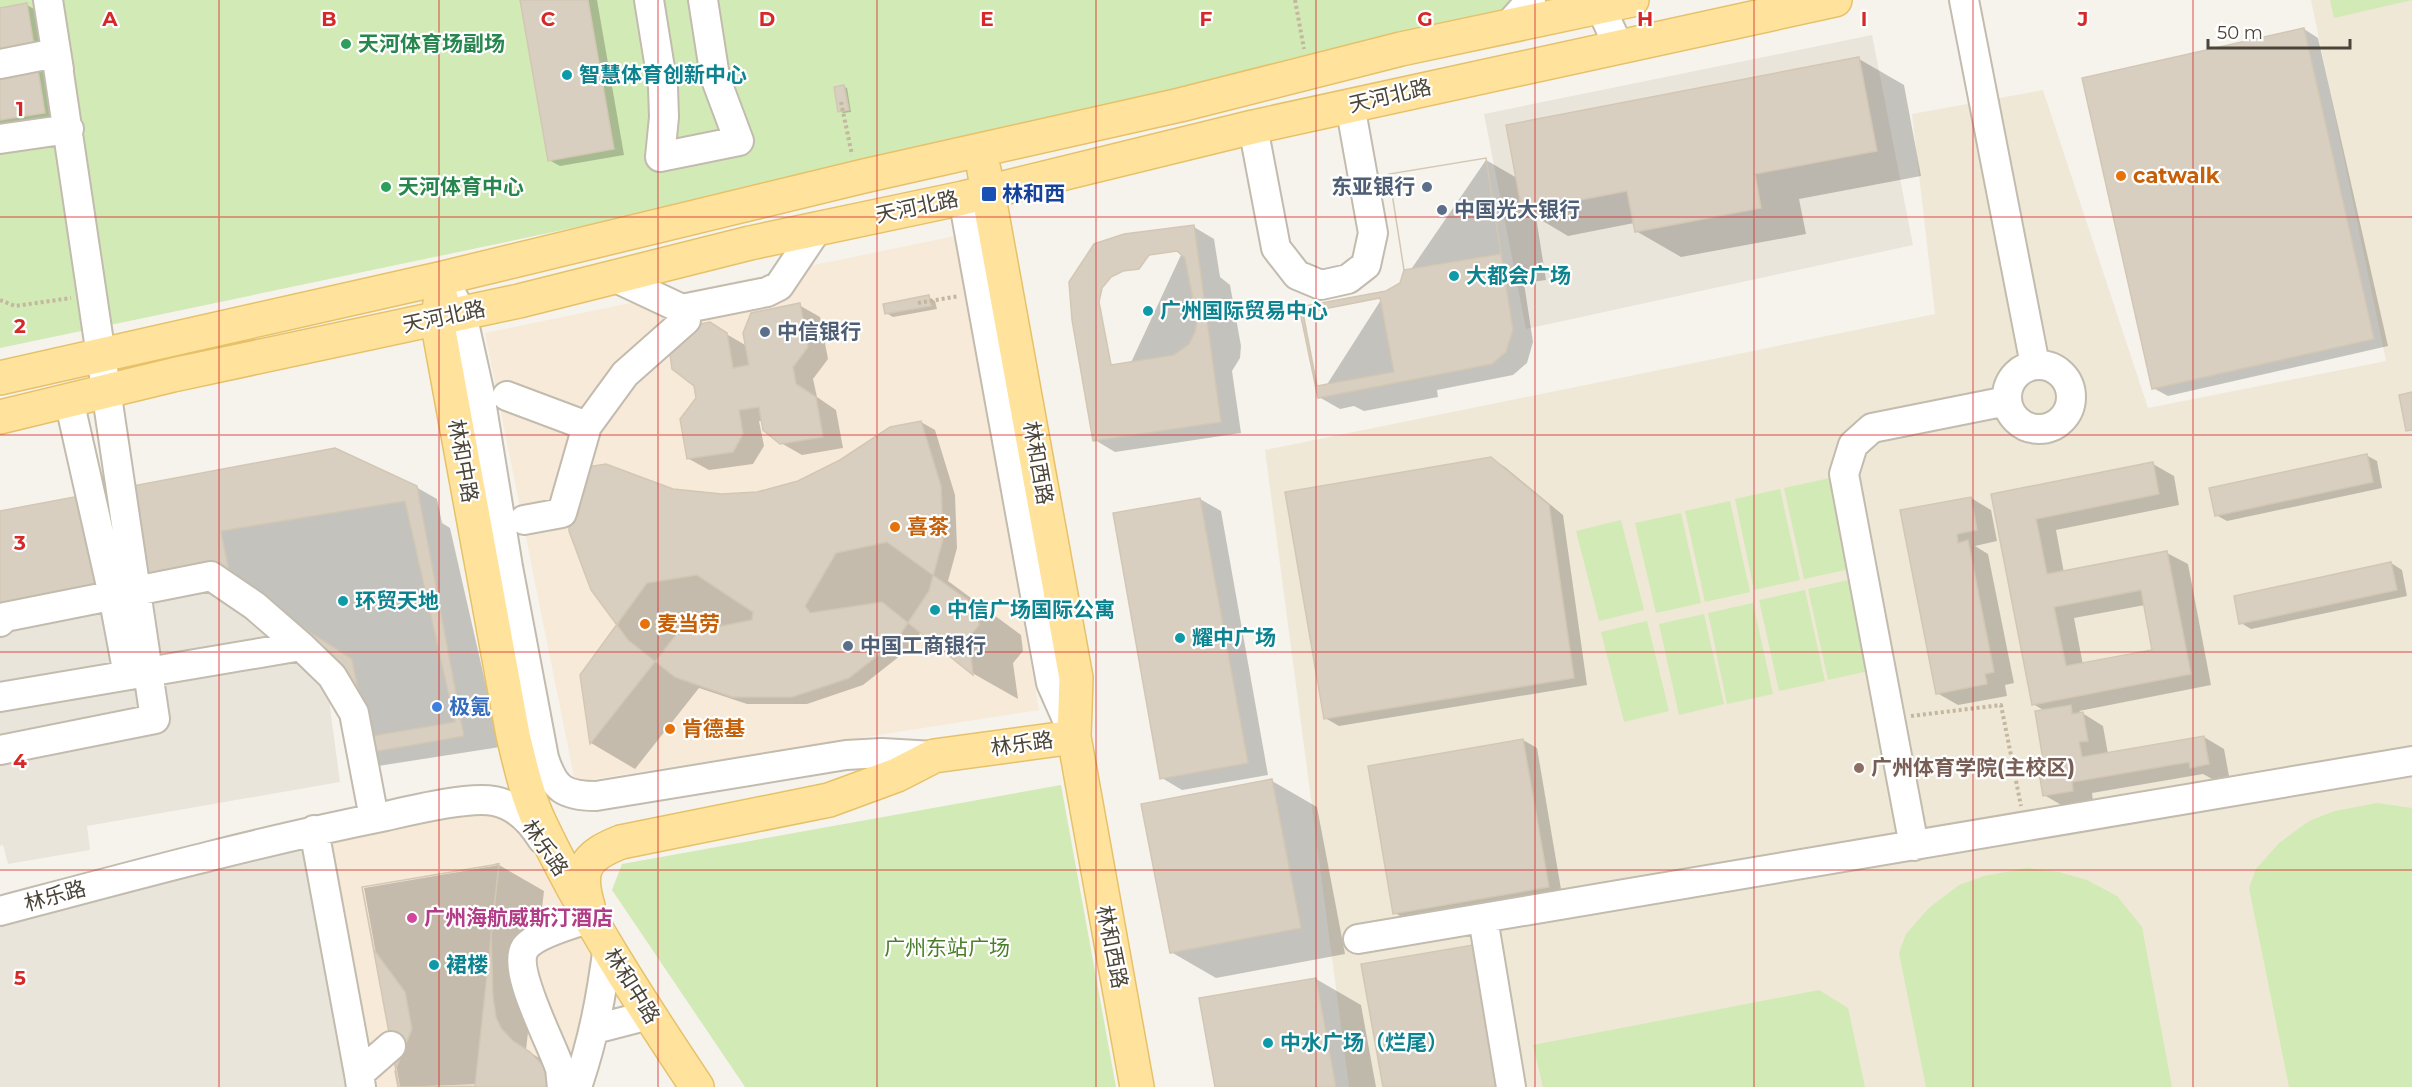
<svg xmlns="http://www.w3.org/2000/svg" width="2412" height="1087" font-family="Montserrat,'Noto Sans SC',sans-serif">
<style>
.residential{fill:#eae5da}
.commercial{fill:#f7ead8}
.education{fill:#efe8d6}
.green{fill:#d2eab5}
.shadow{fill:#0003;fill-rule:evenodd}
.building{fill:#d8cfc1;stroke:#d3c7b4;stroke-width:1.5;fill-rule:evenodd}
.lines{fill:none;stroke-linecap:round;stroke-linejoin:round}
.minor-casing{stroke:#c2bbae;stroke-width:32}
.major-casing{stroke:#e6c16a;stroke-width:36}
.path{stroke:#c4b79f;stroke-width:4;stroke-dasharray:3 3;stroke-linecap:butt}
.minor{stroke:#fff;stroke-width:28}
.major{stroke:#ffe39c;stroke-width:33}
.grid{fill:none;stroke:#d62828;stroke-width:1.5;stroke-opacity:0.55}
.leisure-dot{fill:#2e9e5b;stroke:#fff;stroke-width:2}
.culture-dot{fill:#0f9aa8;stroke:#fff;stroke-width:2}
.food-dot{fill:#e8710a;stroke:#fff;stroke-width:2}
.service-dot{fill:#5c6f8a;stroke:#fff;stroke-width:2}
.transit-dot{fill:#1a4fb4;stroke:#fff;stroke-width:2}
.shop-dot{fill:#3f7fe0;stroke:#fff;stroke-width:2}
.education-dot{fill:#8d6e63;stroke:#fff;stroke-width:2}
.hotel-dot{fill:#d1479c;stroke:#fff;stroke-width:2}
.labels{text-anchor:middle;stroke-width:4.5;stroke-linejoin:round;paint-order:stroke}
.leisure-label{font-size:21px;font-weight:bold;fill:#27864d;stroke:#fff;text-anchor:start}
.culture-label{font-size:21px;font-weight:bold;fill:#0d838f;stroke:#fff;text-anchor:start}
.street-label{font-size:21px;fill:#4b4439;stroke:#fff}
.food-label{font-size:21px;font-weight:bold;fill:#c56008;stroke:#fff;text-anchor:start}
.service-label{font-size:21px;font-weight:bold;fill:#4e5e75;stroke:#fff;text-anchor:start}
.transit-label{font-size:21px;font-weight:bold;fill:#164399;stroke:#fff;text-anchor:start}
.shop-label{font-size:21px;font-weight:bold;fill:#366cbe;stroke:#fff;text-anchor:start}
.education-label{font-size:21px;font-weight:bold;fill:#785e54;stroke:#fff;text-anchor:start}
.hotel-label{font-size:21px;font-weight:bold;fill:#b23c85;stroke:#fff;text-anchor:start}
.park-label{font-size:21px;fill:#4a7f2a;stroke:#fff}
.grid-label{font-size:20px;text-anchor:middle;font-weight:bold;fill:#d62828;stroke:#fff;stroke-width:4.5;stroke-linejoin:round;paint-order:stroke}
</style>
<rect width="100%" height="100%" fill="#f6f3ec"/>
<path class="residential" d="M1872,35L1913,245L1526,329L1484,114Z
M205,590L325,670L340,782L87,826L90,850L8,864L3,845L0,846V634Z
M306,841L352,1087H0V921Z"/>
<path class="commercial" d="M955,236L1039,710L575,782L485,333Z
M490,810L517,821L599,952L573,1087H352L306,841Z"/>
<path class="education" d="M2311,0H2412V1087H1349L1265,450L1935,314L1912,114L2043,90L2148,408L2386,361Z"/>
<path class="green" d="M0,0H1538L1542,25L0,348Z
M2330,0H2412L2334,18Z
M1830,478L1850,569L1804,579L1784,488Z
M1780,489L1800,580L1754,590L1735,499Z
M1730,501L1750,592L1705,602L1685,511Z
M1681,513L1701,603L1656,613L1635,523Z
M1621,520L1644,610L1599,621L1576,531Z
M1853,579L1873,670L1828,680L1808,589Z
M1805,590L1825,681L1779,691L1759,600Z
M1753,603L1773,694L1727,704L1708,613Z
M1704,614L1724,704L1679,715L1659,624Z
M1647,621L1669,711L1624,722L1601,632Z
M1061,785L1116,1087H745L612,890L622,864Z
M2377,803L2412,808V1087H2289L2249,888L2256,869L2279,843L2309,821L2335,811Z
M2027,868L2059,872L2087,880L2117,896L2142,927L2172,1087H1926L1899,953L1906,934L1929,908L1959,885L1984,876Z
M1819,990L1848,1008L1865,1087H1543L1533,1045Z"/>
<path class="shadow" d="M524,0H597L624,155L560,166L549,160Z
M27,5L41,13L59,120L0,130V9Z
M2304,29L2318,38L2388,346L2168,396L2153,388Z
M1859,59L1904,85L1921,176L1799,199L1806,234L1681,257L1636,231L1634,223L1568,236L1536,217L1546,280L1524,283L1533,342L1527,363L1513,375L1437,390L1438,397L1364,411L1354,406L1340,409L1319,397L1386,292L1401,284L1486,160L1517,178Z
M844,87L847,88L851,112L843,113L840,111Z
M1194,227L1214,239L1220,277L1230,285L1241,346L1240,358L1232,371L1241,433L1115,452L1095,440Z
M928,297L935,301L937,309L893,317L886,313Z
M799,305L820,317L828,359L813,379L817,397L836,410L843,448L802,455L781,443L763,421H759L764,446L753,464L709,470L689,459L709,324L747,346Z
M921,422L935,430L955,495L957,548L948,581L1021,635L1023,651L1013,663L1018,699L974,674L921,632L910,648L863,685L807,704H747L699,688L635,769L591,743L581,676L618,625L673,490L722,495L757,493L799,482Z
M2366,455L2377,461L2382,488L2227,521L2216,515Z
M1490,458L1505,467L1563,515L1587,685L1339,726L1325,718Z
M2153,464L2174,476L2179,505L2056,530L2064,573L2167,553L2188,564L2211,685L2079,711L2103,726L2108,754L2204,737L2224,749L2229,776L2212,779L2203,774L2092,793L2093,802L2065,807L2044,795L2045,711L2033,704L1992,496ZM2145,605L2154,651L2083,665L2074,618Z
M416,487L437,499L442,523L450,528L500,747L378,766L336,661L230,588L0,633V513Z
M1971,498L1991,510L1997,541L1975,546L1988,554L2014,683L2005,685L2007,696L1958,705L1937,693L1902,511Z
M1200,499L1221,511L1268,775L1182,790L1162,778L1115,515Z
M2391,563L2402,570L2407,596L2251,629L2241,623Z
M1523,740L1537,748L1562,895L1409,921L1395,913Z
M1272,781L1317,807L1345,954L1216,978L1171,952Z
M499,865L544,891L526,1050L544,1061L561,1081L400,1087L364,888Z
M1316,979L1361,1005L1376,1087H1216Z"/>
<path class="building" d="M520,0H588L614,149L548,161Z
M27,3L45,113L0,120V8Z
M2304,28L2374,339L2152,389L2082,78Z
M1859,57L1877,151L1755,174L1761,208L1635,232L1627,191L1522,211L1506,125Z
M844,85L849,110L838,112L834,87Z
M1486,158L1501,254L1404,270L1389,174Z
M1486,158L1513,330L1506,352L1492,364L1318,398L1299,307L1386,291L1400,283L1404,270L1389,174Z
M1194,225L1221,422L1093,441L1072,320L1069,282L1094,244L1124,234Z
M1177,251L1185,258L1197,320L1195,332L1189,344L1174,355L1111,365L1099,302L1102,288L1111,277L1123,271L1139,269L1149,255Z
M929,295L931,306L885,314L883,304Z
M1380,298L1394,372L1317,386L1303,313Z
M800,303L808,347L793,367L796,384L816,397L823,437L780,444L763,430L759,407L739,410L743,434L733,452L687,459L680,419L696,398L694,386L672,369L667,331L710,322L727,333L733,368L749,365L743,333L751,313Z
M2412,392V430L2406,431L2399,395Z
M921,421L941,486L943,539L929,591L896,641L849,678L792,697H732L675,677L628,640L591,590L569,531V470L606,464L673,489L722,494L757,492L798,481L840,460L890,427Z
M335,448L417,486L464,736L356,755L335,662L211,576L0,618V511Z
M2367,454L2373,482L2215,516L2209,488Z
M1491,457L1549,505L1574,678L1324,719L1285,492Z
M2153,462L2159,494L2036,519L2047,574L2167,551L2191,674L2032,705L1991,494ZM2141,590L2152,650L2066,666L2054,607Z
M1971,497L1977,530L1957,534L1958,543L1968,540L1994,672L1985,674L1987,684L1936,694L1900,510Z
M1200,498L1248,763L1160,779L1113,513Z
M405,501L455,722L367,737L352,659L231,582L221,531Z
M887,542L977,607L979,625L969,637L973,675L882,602L810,613L805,606L836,553Z
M2391,562L2397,590L2239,624L2234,596Z
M697,575L753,612L752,620L676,635L590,744L580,675L647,583Z
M2071,705L2072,714L2083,712L2088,741L2079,742L2082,757L2204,736L2209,764L2190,768L2189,762L2072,782L2073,791L2043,796L2037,761L2043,760L2035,711Z
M1523,739L1549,887L1393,914L1368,766Z
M1272,779L1301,928L1170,953L1141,804Z
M499,864L475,1086L398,1087L395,1071L412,1029L405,992L374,950L362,887Z
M499,864L491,934L493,997L496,1017L501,1028L513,1041L530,1052L548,1071L551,1087H399L362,887Z
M1473,945L1498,1087H1383L1361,964Z
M1316,978L1336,1087H1215L1199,998Z"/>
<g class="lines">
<g class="minor-casing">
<path id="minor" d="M48,0L59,70
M649,0L663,87L664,117L660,157L739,141L715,77L703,0
M1597,0L1619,47
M1964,0L2035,365
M1507,27L1531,0
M0,64L56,53L155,719L0,750
M1253,127L1276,248L1297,275L1321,285L1348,279L1366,265L1373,233L1350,105
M0,139L69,129
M963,198L1051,683L1074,735
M616,278L682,309L767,292L779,286L818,228
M451,293L462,314L480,395L508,567L544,758C554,789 564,796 596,796L846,755L882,753L934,756
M2007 397a32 32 0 1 1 64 0a32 32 0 1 1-64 0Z
M507,396L587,426L625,374L686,320
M69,400L113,595L128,675
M524,520L562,513L587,426
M0,622L5,617L211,576L255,606L301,646
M0,697L301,646L332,676L354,713L374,818
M314,830L359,1074
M1914,846L1844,474L1853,445L1872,428L2007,401
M0,911C128,877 256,842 386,816C412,810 469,796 494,801C516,805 531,821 542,839
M1483,918L1511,1087
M1358,939L2412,761
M595,1029L649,1015
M361,1087L359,1074L391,1046
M562,1087C561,1081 561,1075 560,1069C552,1043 511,970 525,948C535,934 575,923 591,918L581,901
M577,1087C594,1037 601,998 608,946"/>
</g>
<g class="major-casing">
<path id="major" d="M984,170L1076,678L1074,737L1137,1087
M441,298L437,320L513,735C520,764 527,796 540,823C583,914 641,1003 697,1087
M0,378L443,278L864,176L1180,105L1401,49L1632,0
M0,417L173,375L519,301L750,243L963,198L1253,127L1835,0
M588,906C577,869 585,856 621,842L829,800L897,775L934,756L1074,737"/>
</g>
<path class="path" d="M1295,0L1304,49
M841,102L852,155
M0,300L15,306L71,298
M918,303L959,296
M1911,716L2001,705L2021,806"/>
<use href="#minor" class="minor"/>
<use href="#major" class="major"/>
</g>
<path class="grid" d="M219,0V1087M439,0V1087M658,0V1087M877,0V1087M1096,0V1087M1316,0V1087M1535,0V1087M1754,0V1087M1973,0V1087M2193,0V1087M0,217H2412M0,435H2412M0,652H2412M0,870H2412"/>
<g class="leisure-dot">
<circle cx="346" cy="44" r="6"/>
<circle cx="386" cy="187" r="6"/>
</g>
<g class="culture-dot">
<circle cx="567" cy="75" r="6"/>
<circle cx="1454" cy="276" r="6"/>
<circle cx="1148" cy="311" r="6"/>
<circle cx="343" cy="601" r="6"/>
<circle cx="935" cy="610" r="6"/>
<circle cx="1180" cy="638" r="6"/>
<circle cx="434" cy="965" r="6"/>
<circle cx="1268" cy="1043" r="6"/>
</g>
<g class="food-dot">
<circle cx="2121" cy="176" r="6"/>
<circle cx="895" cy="527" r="6"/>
<circle cx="645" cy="624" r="6"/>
<circle cx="670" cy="729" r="6"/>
</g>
<g class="service-dot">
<circle cx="1427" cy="187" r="6"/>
<circle cx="1442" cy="210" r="6"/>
<circle cx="765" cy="332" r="6"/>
<circle cx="848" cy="646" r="6"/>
</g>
<rect class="transit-dot" x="981" y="186" width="16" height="16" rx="3"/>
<circle class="shop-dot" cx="437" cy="707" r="6"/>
<circle class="education-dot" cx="1859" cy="768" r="6"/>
<circle class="hotel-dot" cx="412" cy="918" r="6"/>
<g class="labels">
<g class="leisure-label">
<text x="358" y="51">天河体育场副场</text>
<text x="398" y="194">天河体育中心</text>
</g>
<g class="culture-label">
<text x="579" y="82">智慧体育创新中心</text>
<text x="1466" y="283">大都会广场</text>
<text x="1160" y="318">广州国际贸易中心</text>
<text x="355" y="608">环贸天地</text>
<text x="947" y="617">中信广场国际公寓</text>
<text x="1192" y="645">耀中广场</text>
<text x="446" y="972">裙楼</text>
<text x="1280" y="1050">中水广场（烂尾）</text>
</g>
<g class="street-label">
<text transform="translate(1390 96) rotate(-13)" y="7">天河北路</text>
<text transform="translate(917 207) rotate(-12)" y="7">天河北路</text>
<text transform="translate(444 317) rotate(-12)" y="7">天河北路</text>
<text transform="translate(463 461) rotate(80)" y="7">林和中路</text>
<text transform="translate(1038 463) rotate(80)" y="7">林和西路</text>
<text transform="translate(1022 744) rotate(-8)" y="7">林乐路</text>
<text transform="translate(545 848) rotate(55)" y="7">林乐路</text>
<text transform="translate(55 896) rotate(-15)" y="7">林乐路</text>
<text transform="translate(1112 947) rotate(79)" y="7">林和西路</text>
<text transform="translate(632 986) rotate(58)" y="7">林和中路</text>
</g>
<g class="food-label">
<text x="2133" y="183">catwalk</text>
<text x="907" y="534">喜茶</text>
<text x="657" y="631">麦当劳</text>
<text x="682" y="736">肯德基</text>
</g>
<g class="service-label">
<text x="1415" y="194" text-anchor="end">东亚银行</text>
<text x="1454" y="217">中国光大银行</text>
<text x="777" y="339">中信银行</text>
<text x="860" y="653">中国工商银行</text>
</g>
<g class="transit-label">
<text x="1002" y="201">林和西</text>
</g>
<g class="shop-label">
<text x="449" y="714">极氪</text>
</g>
<g class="education-label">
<text x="1871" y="775">广州体育学院(主校区)</text>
</g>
<g class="hotel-label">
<text x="424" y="925">广州海航威斯汀酒店</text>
</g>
<g class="park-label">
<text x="947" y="955">广州东站广场</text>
</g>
</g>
<g class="grid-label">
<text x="110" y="26">A</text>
<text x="329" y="26">B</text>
<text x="548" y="26">C</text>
<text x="767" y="26">D</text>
<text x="987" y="26">E</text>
<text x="1206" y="26">F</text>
<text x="1425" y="26">G</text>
<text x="1645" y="26">H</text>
<text x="1864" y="26">I</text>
<text x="2083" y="26">J</text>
<text x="20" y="116">1</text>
<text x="20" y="333">2</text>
<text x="20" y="550">3</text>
<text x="20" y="768">4</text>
<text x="20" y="985">5</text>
</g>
<path d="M2208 39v9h142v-9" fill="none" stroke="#4b4439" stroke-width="3"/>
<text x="2217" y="39" font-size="18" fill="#4b4439" stroke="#ffffff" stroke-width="4.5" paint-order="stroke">50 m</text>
</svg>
